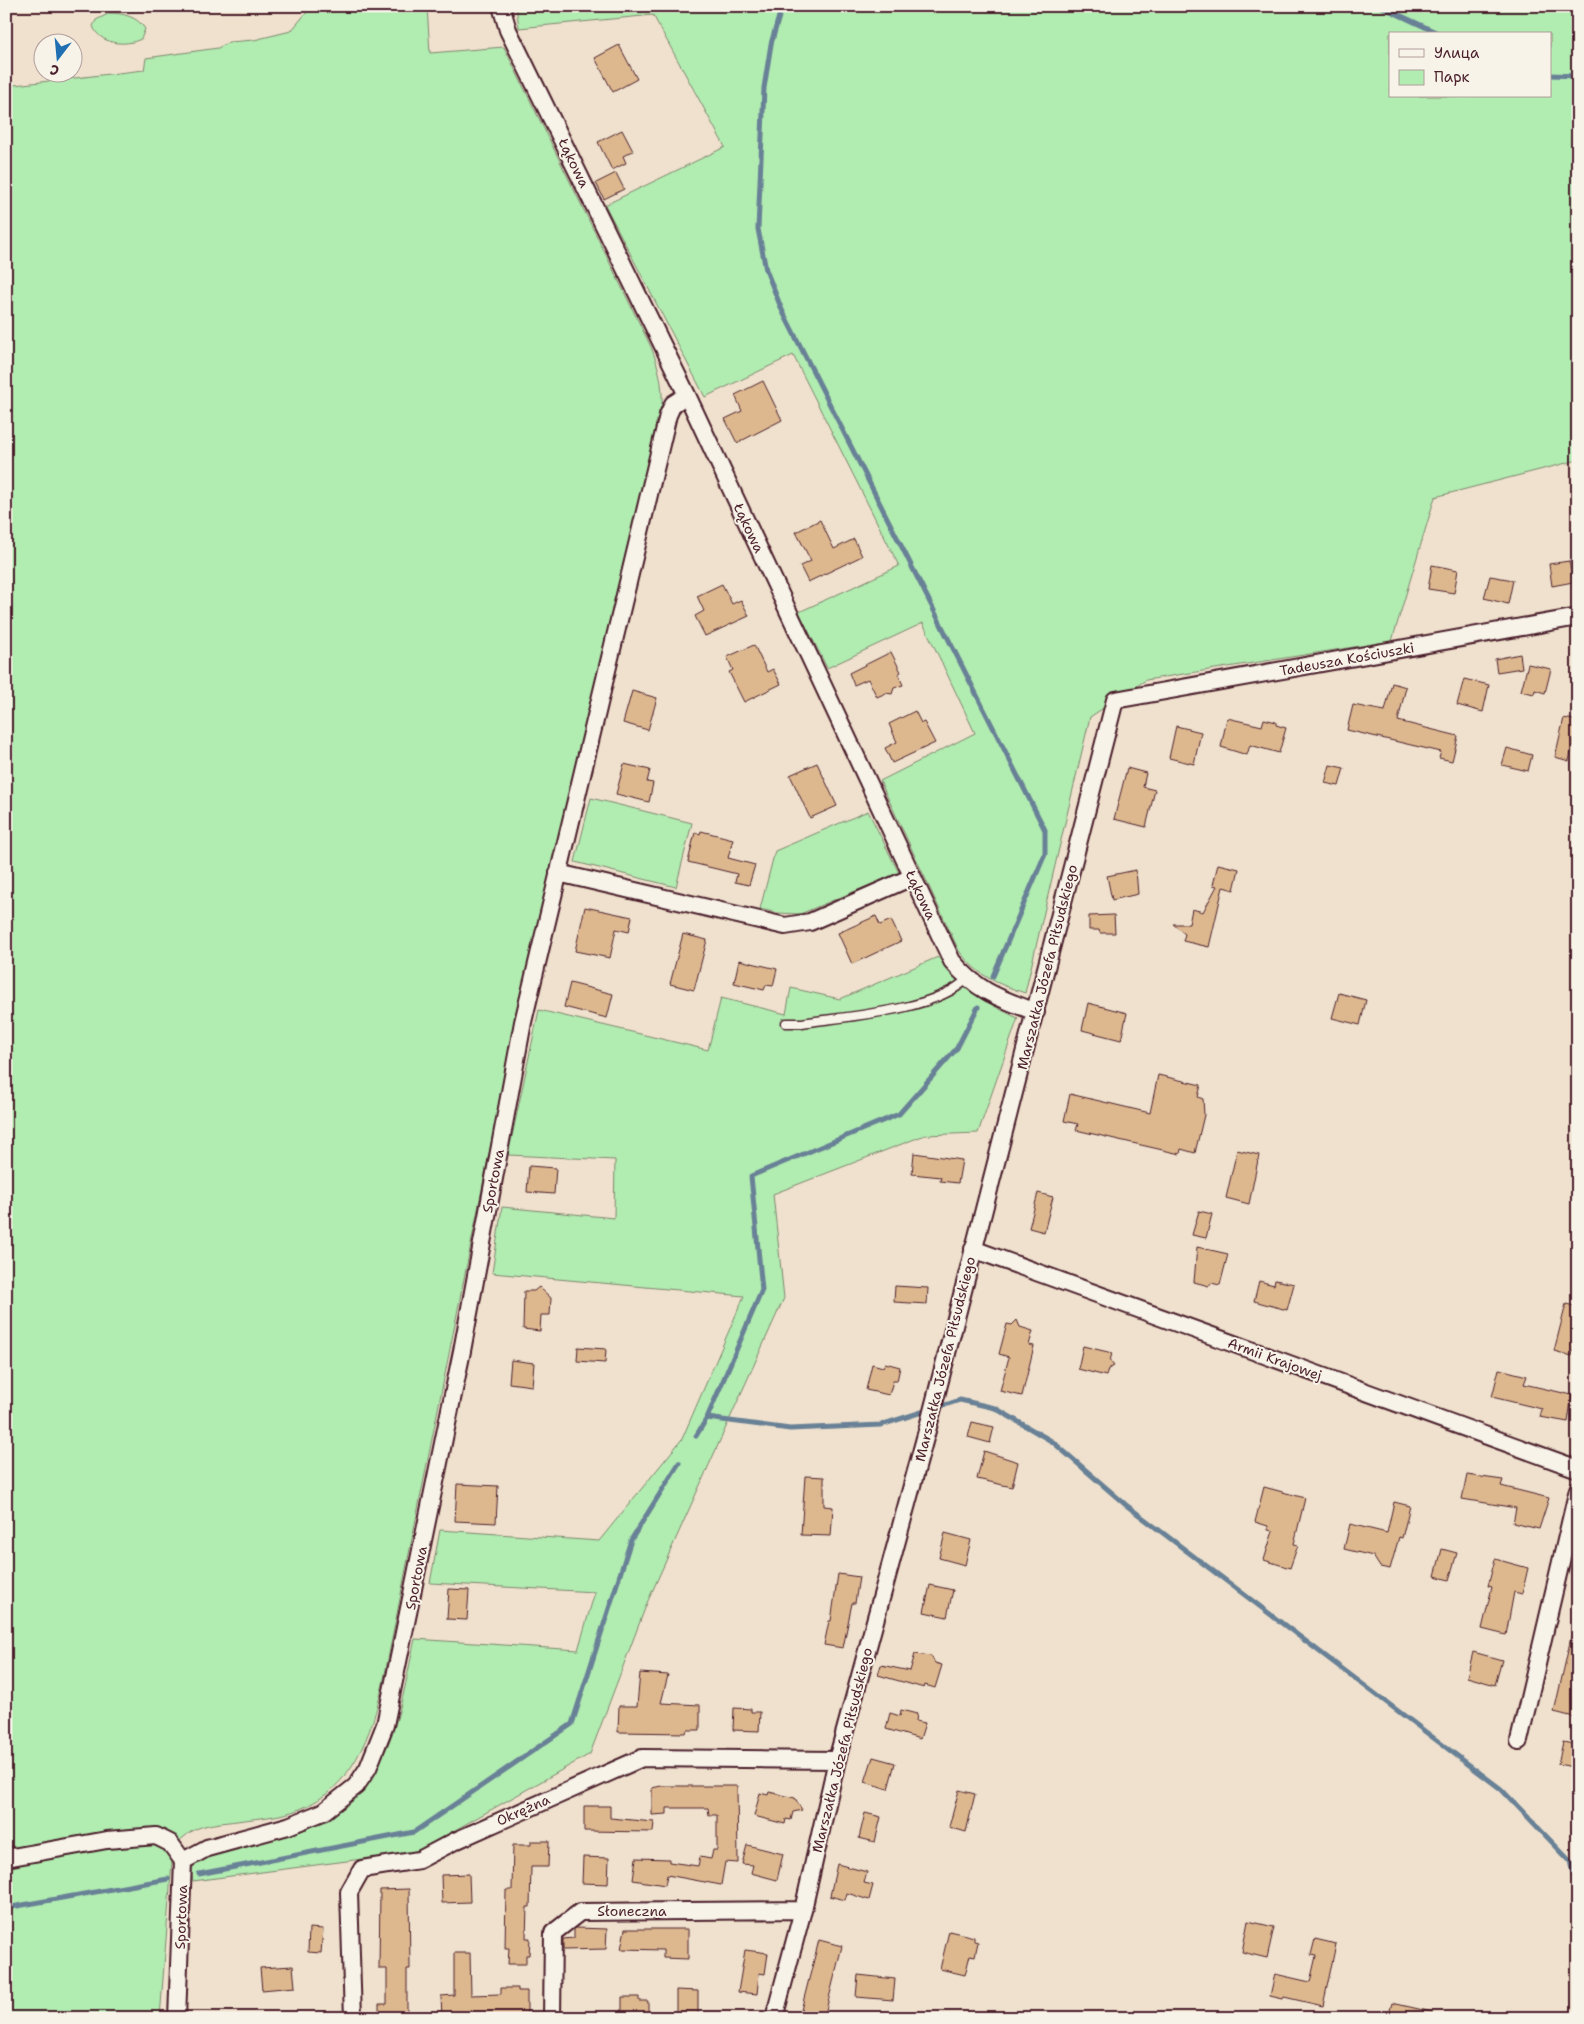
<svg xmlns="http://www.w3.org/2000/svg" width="1584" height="2024" font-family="'Shantell Sans',sans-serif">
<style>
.green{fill:#b1ecb1;stroke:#7e866e;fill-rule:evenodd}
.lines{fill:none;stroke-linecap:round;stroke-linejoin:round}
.stream{stroke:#698196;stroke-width:5}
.building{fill:#ddb88f;stroke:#4a1f2b}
.lane-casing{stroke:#4a1f2b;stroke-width:11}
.street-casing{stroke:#4a1f2b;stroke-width:20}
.lane{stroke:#f7f3e8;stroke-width:8}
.street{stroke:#f7f3e8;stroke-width:16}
.labels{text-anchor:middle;stroke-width:4;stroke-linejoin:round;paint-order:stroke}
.street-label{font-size:14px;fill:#4a1f2b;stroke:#f7f3e8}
</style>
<rect width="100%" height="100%" fill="#efe1cd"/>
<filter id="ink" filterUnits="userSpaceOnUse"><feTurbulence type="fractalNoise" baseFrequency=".02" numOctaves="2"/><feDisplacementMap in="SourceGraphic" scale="10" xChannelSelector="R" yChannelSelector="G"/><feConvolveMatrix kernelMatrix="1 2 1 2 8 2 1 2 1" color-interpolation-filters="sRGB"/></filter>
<g filter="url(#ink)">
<path class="green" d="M312,6H427L430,53L504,47L651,347C659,367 663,385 662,407L520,999L383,1684C371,1735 353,1788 300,1809C281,1817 257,1818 237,1821C206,1825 194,1824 173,1848L160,2018H6V86L144,70L146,58L218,48L229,42L254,40L291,31Z
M516,6H1578V460L1435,497L1392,641L1146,680L1090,717L1025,993C995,983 978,976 959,951L880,781L975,733L923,623L827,668L799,612L899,566L793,355L705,397L605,205L725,147L653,15L519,28ZM1390,34H1550V96H1390Z
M110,13C123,13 138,17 145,29L141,39C125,47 99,44 93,26L96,20Z
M591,798L692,823L676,887L575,862Z
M868,811L899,873L800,914L778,913L760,909L775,851Z
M938,957C960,986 985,1003 1018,1018L978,1133L925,1135L773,1194L784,1298L647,1603L590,1754L416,1852L193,1881C192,1875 191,1869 195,1863C208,1850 280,1839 301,1831C310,1828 319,1822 328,1817C393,1778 400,1707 415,1639L578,1650L595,1592L430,1583L440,1530L599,1541L682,1439L744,1296L492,1273L502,1207L614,1218L615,1160L508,1155L539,1010L708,1050L721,998L786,1014L791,988L840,999Z"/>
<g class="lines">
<path class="stream" d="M782,6L771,44L764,88L758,229L766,270L782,310L1045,830V854L993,976
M1380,6L1440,34
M1550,75L1578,76
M936,1408L960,1400L995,1408L1053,1442L1126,1505L1501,1789L1570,1861L1578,1895
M707,1418L790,1429L881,1425L928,1410
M696,1436L707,1418L762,1290L751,1176L899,1114L957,1048L978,1007
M199,1874L414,1832L572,1724L631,1540L679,1463
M6,1908L168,1879"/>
</g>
<path class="building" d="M619,45L637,79L613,92L595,58Z
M622,130L633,151L623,156L626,163L612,170L598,142Z
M616,173L624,189L604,199L596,183Z
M763,381L782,420L737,443L725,419L742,411L735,395Z
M820,520L834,549L854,539L862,556L808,582L800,566L811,561L796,532Z
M1569,561L1573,582L1552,586L1549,564Z
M1432,565L1458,570L1454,593L1428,589Z
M1490,576L1513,580L1508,604L1484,598Z
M722,584L732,604L741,600L749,616L705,636L695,616L704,611L697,596Z
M754,645L767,672L773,669L781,684L744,702L729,672L733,670L727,657Z
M891,652L901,672L898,674L903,685L894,688L892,694L886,693L877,697L868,679L854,685L849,673Z
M1520,654L1522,668L1497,672L1495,659Z
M1528,664L1551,669L1545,693L1535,690L1534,694L1521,691Z
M1464,679L1489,685L1483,712L1457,705Z
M1392,683L1406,687L1398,721L1458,736L1452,761L1439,758L1441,752L1347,730L1353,705L1385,711Z
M632,691L657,698L648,730L623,723Z
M915,711L921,723L924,722L935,743L892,763L885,748L897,742L889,724Z
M1227,718L1262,726L1264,719L1276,722V725L1286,728L1279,753L1250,745L1247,755L1221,747Z
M1564,718L1578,721L1569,761L1555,757Z
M1176,726L1201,732L1194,764L1169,758Z
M1507,748L1532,755L1528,771L1502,765Z
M817,763L837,806L810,818L790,775Z
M624,764L650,770L647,782L653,783L649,802L616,794Z
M1330,765L1344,768L1339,786L1325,783Z
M1127,768L1146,773L1143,787L1155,790L1146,827L1114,819Z
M701,831L733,839L728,858L755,865L749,885L735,882L737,874L688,862L695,832L700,834Z
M1218,864L1239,869L1234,890L1223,887L1209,947L1183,941L1185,934L1173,924H1189L1192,909L1203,912L1217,886L1213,885Z
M1136,870L1138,894L1112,900L1107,876Z
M585,907L632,917L629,932L616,929L610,958L575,951Z
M1114,915L1115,933H1100L1099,930H1089V916Z
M876,916L880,925L891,920L901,941L852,964L838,933Z
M683,934L707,940L694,990L670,984Z
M739,960L777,969L773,986L766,985L764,990L734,983Z
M570,983L613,994L607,1018L564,1007Z
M1339,993L1366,1000L1360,1025L1332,1018Z
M1088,1003L1127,1013L1121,1040L1082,1030Z
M1158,1075L1201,1085L1198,1097L1203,1099L1204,1115L1195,1153L1181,1149L1180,1154L1076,1130L1078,1124L1064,1121L1070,1094L1150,1113Z
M1237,1150L1259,1155L1249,1204L1226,1198Z
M914,1153L962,1160L958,1183L940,1181L941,1177L912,1174Z
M529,1166L556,1168L554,1194L527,1192Z
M1038,1193L1053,1197L1044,1232L1029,1228Z
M1199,1211L1212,1214L1206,1238L1192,1235Z
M1197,1247L1228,1254L1220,1285L1211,1283L1209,1286L1194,1282Z
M1275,1280L1294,1284L1287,1310L1254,1301L1259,1281L1274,1285Z
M895,1286L928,1288L927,1304L894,1302Z
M539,1287L551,1298L550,1315H541L540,1331L523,1329L524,1291H534Z
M1566,1304L1578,1307V1328L1572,1356L1554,1351Z
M1017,1320L1020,1327L1033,1331L1029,1345L1034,1346L1022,1396L1000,1391L1009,1357L999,1354L1007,1324L1012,1325Z
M1083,1346L1112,1353L1110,1361L1114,1366L1108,1369L1106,1376L1078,1369Z
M578,1347L606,1349L605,1363L577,1361Z
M511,1360L534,1363L532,1386L509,1383Z
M885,1363L900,1367L897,1381H893L889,1395L866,1390L872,1364L883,1367Z
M1499,1369L1527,1376L1524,1384L1572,1395L1568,1422L1540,1417L1542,1409L1492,1397Z
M972,1422L994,1427L990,1443L968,1437Z
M984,1451L1018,1462L1012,1487L977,1479Z
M1467,1475L1503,1480L1501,1486L1549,1498L1539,1529L1513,1523L1516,1508L1462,1499Z
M805,1476L824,1477V1506L833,1507L831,1536L801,1535Z
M457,1484L498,1486L496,1523L455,1521Z
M1264,1487L1305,1498L1294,1544L1298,1545L1290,1568L1264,1560L1273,1531L1268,1530V1526L1255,1522Z
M1394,1502L1410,1506L1402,1538L1399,1537L1390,1569L1380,1567L1373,1556L1344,1549L1350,1524L1387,1533Z
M945,1533L971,1540L965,1565L939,1558Z
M1442,1549L1457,1553L1449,1580L1435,1576Z
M1495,1559L1528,1568L1522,1594L1514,1592L1506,1635L1482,1629L1492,1587L1488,1586Z
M838,1574L859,1577L855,1603H852L843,1648L824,1645L829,1621H831Z
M930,1585L953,1590L947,1617L924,1612Z
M449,1589L469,1590L467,1620L447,1619Z
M1572,1633L1578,1634V1718L1554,1712Z
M1473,1652L1502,1660L1495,1685L1467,1677Z
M915,1654L931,1656L935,1663L942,1665L935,1688L925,1685L924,1688L878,1675L881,1665L910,1671Z
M640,1673L668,1675L661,1703L700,1705V1730H687L686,1733L618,1732L619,1706H637Z
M734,1708L751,1709V1712H760L759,1731L733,1730Z
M901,1710L917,1714L916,1721L925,1723L920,1739L886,1729L890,1713L900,1716Z
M1563,1742L1578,1745V1768L1558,1764Z
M873,1757L895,1763L888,1789L865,1782Z
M661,1786H737L738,1863L725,1862L721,1885L667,1875L665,1885L633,1880L636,1858L669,1859V1862L698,1866L700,1857L711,1859L713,1850H717V1815H709L708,1808H667V1814L652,1815V1788Z
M959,1790L975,1794L966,1832L949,1827Z
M769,1792L795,1798L802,1810L793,1812L791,1820L786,1819L785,1824L754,1816L760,1793L768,1795Z
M584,1806H610V1818L654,1822L653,1832L584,1831Z
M865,1813L881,1817L875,1842L859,1838Z
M531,1841H549L548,1867H531L530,1907H527L526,1938H530L529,1955H526V1964H508L509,1948H505L506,1890H512L513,1845H531Z
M747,1845L783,1854L777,1880L751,1873L753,1865L742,1864Z
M583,1857L609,1858L608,1884L582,1883Z
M837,1864L867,1872L864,1883L873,1885L869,1900L847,1893L845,1900L830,1896Z
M469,1874L470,1902L442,1903L441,1875Z
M409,1889L410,1969H407V2018H379V2004H387V1969H379L380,1890Z
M1248,1921L1274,1927L1267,1958L1242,1952Z
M309,1928L323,1929L321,1953L308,1952Z
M576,1928L607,1929L606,1949L563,1950V1939L574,1938V1929Z
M625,1929H688V1959L663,1958V1950L621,1949Z
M949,1931L974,1937V1941L978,1942L975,1956L970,1955L965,1975L940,1969Z
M1315,1939L1336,1944L1323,2006L1284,1997L1283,1999L1270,1996L1275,1974L1310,1982L1316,1956L1311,1955Z
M819,1940L842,1946L824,2018H799Z
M745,1950L768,1953L765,1974L759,1973L757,1994L738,1992Z
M454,1953H470L471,1995L501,1994V1988H518V1991H527V2018H442L441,1996L454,1995Z
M293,1966L295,1987L262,1990L260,1968Z
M858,1975L895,1979L893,2000L856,1997Z
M676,1990L698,1991V2018H676Z
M622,1997H639V2001H648V2018H622Z
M1392,2003L1432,2012L1431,2018H1388Z"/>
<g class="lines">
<g class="lane-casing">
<path id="lane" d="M786,1023H802C849,1016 934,1011 967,979"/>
</g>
<g class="street-casing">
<path id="street" d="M501,6L508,30L687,395L952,961C978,992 999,998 1036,1012
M558,873L785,926L810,922L912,877
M973,1249L1578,1469
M1519,1741L1578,1489
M6,1854L12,1857L107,1840L156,1836L170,1843L183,1861
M183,1861L207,1848L288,1826L323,1812L356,1786L368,1768L385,1725L462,1351L523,1022L668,415L673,404L687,395
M177,2018L183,1861
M353,2018L349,1892L362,1869L419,1860L455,1841L642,1758L837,1760
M552,2018L553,1933L580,1912L803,1910
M774,2018L803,1910L837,1760L928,1427L1115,700L1578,617"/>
</g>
<use href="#lane" class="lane"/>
<use href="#street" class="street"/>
</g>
</g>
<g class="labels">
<g class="street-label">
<text transform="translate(574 163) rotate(64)" y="5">Łąkowa</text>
<text transform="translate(749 528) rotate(65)" y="5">Łąkowa</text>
<text transform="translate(1347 659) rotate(-10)" y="5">Tadeusza Kościuszki</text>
<text transform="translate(921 895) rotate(65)" y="5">Łąkowa</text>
<text transform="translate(1047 967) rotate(-76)" y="5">Marszałka Józefa Piłsudskiego</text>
<text transform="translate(493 1181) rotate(-79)" y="5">Sportowa</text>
<text transform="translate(945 1359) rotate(-76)" y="5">Marszałka Józefa Piłsudskiego</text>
<text transform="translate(1275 1359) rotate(20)" y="5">Armii Krajowej</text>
<text transform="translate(416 1578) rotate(-79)" y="5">Sportowa</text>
<text transform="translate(842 1750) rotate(-76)" y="5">Marszałka Józefa Piłsudskiego</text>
<text transform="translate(523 1810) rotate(-24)" y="5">Okrężna</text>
<text x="632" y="1916">Słoneczna</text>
<text transform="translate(181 1917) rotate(-88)" y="5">Sportowa</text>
</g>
</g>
<rect width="1584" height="2024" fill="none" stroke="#f7f3e8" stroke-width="25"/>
<rect x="12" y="12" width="1559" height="1999" fill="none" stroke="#4a1f2b" stroke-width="2" filter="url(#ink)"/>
<rect x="1389" y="32" width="162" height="65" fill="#f7f3e8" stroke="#b29e9c"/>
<rect x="1399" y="49" width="25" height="8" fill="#f7f3e8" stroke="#b29e9c"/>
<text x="1434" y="58" font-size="15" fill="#4a1f2b">Улица</text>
<rect x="1399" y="70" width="25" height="15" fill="#b1ecb1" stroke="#b29e9c"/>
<text x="1434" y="82" font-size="15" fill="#4a1f2b">Парк</text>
<g transform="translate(58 58) rotate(196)"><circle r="24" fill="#f7f3e8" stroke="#b29e9c"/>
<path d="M0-4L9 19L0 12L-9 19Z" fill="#1f6fb2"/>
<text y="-8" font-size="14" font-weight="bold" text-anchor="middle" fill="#4a1f2b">С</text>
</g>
</svg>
